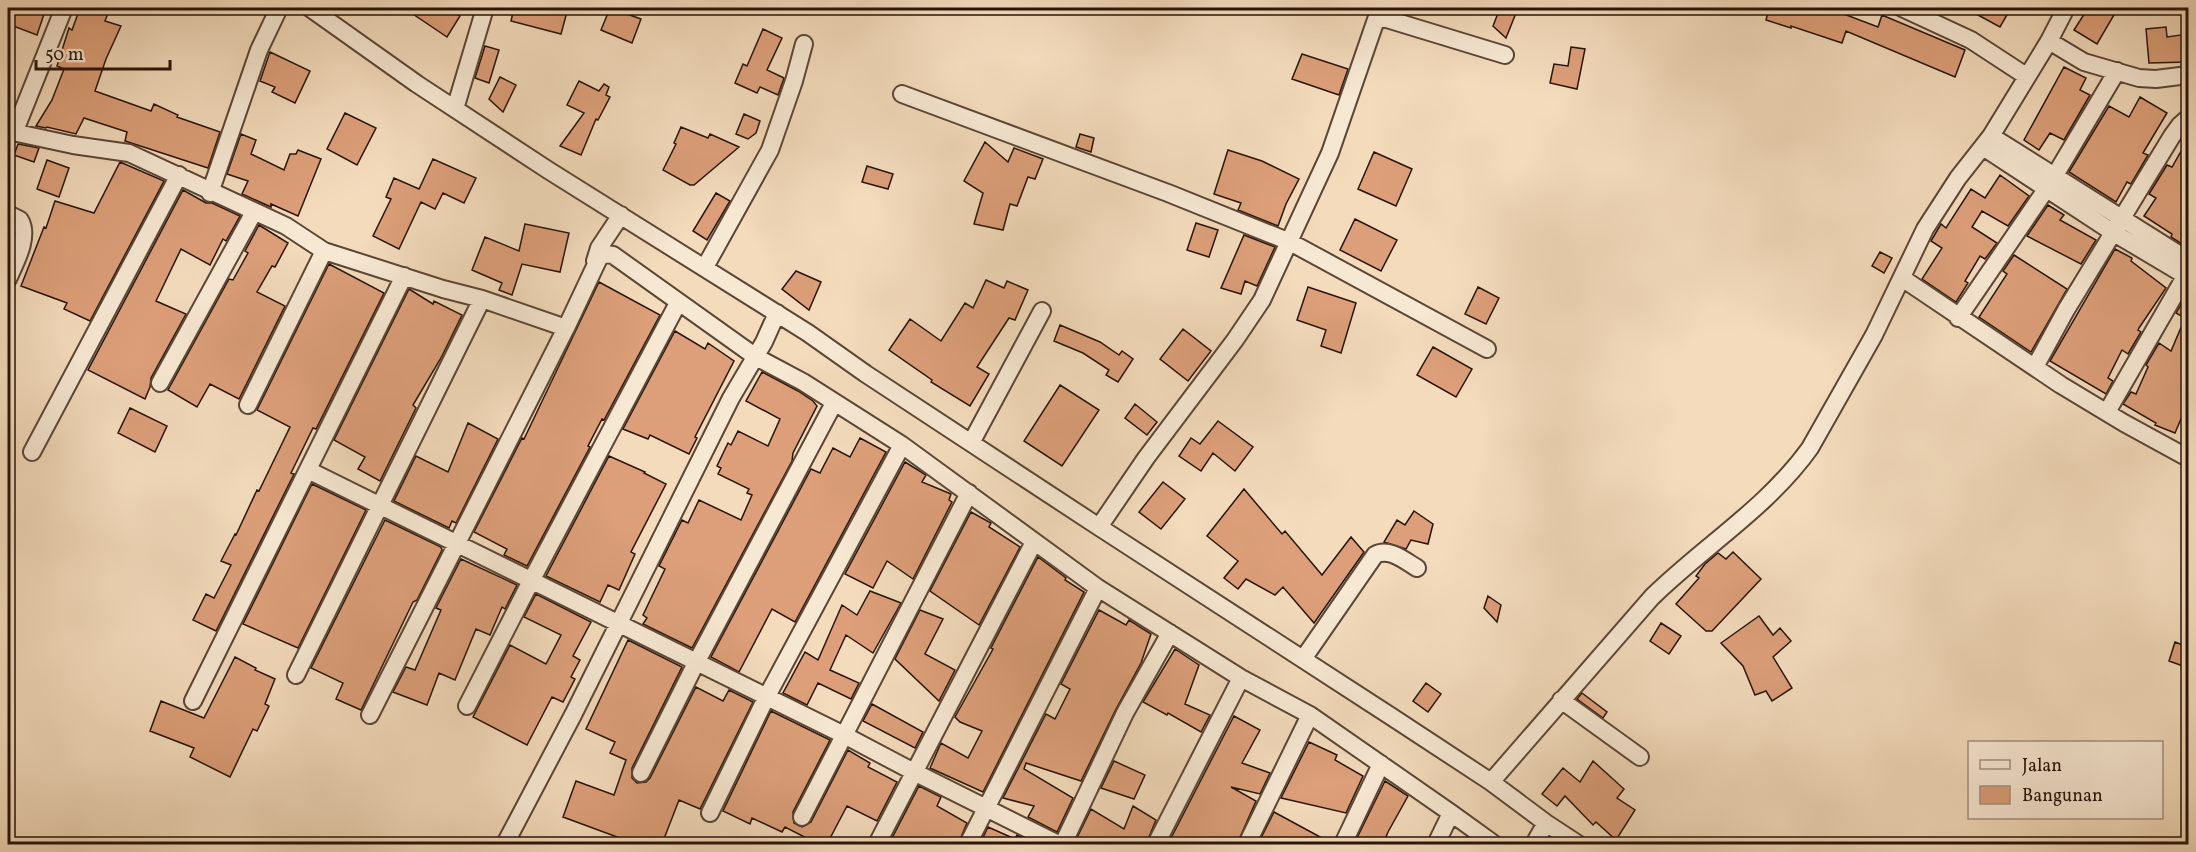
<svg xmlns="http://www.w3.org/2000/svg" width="2196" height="852" font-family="Vollkorn,serif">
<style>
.building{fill:#dc9f79;stroke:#281409;stroke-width:1.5}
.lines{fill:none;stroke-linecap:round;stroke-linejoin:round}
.street-casing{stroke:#5b4636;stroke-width:20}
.street{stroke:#f7e8d3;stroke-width:16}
</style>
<rect width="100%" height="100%" fill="#f3dbbc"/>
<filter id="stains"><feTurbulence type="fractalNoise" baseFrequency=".00333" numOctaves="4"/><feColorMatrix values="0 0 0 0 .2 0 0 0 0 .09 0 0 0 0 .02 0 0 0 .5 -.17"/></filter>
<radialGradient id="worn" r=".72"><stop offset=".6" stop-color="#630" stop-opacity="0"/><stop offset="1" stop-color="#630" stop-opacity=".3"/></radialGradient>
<path class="building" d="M8,8H46L37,35L8,24Z
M80,8H110L105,21L121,26L106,59L95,91L151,111L154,104L178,115L177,117L220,132L208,168L125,141L127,132L84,118L76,134L47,127L46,128L36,126L52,100L64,69L57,66L69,28L72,30Z
M404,8H447L460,16L447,37Z
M514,8H568L561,34L511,21Z
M610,8L641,19L632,43L601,30Z
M1500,8H1518L1506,38L1493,26Z
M1769,8H1828L1878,27L1882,15L1965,50L1955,77L1846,31L1842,43L1791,26V28L1766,20Z
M1965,8H2011L2000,27Z
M2088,8H2118L2097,44L2074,30Z
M2166,27L2167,37L2188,34V62L2149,63L2146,29Z
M763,29L782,38L767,70L784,78L778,95L760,87L757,93L735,83L743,64L747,66Z
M485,46L499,50L489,83L475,78Z
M1571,47L1585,49L1577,89L1550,83L1554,64L1568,66Z
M270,52L310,71L295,103L272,92L275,87L260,81Z
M1302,54L1348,69L1339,95L1292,79Z
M2064,67L2086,78L2080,90L2090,95L2064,140L2050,133L2039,150L2024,140Z
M500,77L516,85L503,112L489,99Z
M579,81L599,91L604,84L609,87L606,95L610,97L598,120L596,119L581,155L560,146L584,113L567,105Z
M2140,97L2167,113L2143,153L2148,155L2131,184L2127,182L2116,202L2069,172L2109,106L2129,117Z
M345,113L376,128L357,165L327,149Z
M744,114L760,121L756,133L748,139L736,134Z
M681,127L708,138L710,134L739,147L694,185H690L663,170L676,144L674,143Z
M241,134L256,140L251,154L284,170L290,154H296L298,150L321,159L298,216L271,204V207L242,194L248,181L227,174Z
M1080,134L1094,138L1091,152L1076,147Z
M2188,139V248L2171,237L2172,234L2144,216L2156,198L2149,194L2167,165L2172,167Z
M985,142L1008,162L1014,148L1043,159L1035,179L1028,177L1017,206L1010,204L1003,230L974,224L983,193L964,181Z
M18,144L39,148L34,162L14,155Z
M1228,150L1262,161L1299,179L1286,204L1278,226L1238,210L1241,203L1214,194Z
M1374,152L1412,169L1396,206L1358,189Z
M433,159L476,178L464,203L443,193L435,209L421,202L399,249L373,236L391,199L386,197L394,178L419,189Z
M47,160L69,168L59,197L37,189Z
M120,162L164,181L90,321L64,309L67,303L21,286L44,227L46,228L55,201L94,213Z
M867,166L893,174L888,189L862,182Z
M2000,175L2029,196L2008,226L1982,211L1972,227L1997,243L1985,259L1980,256L1965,281L1968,283L1956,302L1922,279L1942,248L1931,241L1941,224L1946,228L1971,189L1985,198Z
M183,190L206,203H212L240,216L226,241L223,239L210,265L181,249L156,301L186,314L151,378L150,387L145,399L88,370Z
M716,193L730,201L707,240L693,231Z
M2048,205L2064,215L2060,220L2096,240L2081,264L2027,236Z
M1355,219L1397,240L1381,271L1340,250Z
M1196,223L1218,230L1209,257L1187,250Z
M525,224L569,233L560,272L522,264L512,295L499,290L502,283L472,270L485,237L519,251Z
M259,225L288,243L275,267L272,266L257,292L285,306L239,399L210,384L197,407L168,390L229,279L233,280L248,253L245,251Z
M1244,235L1275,247L1257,286L1245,281L1241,294L1221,288Z
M2115,249L2132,258L2131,261L2166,288L2139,328L2138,330L2141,332L2128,354L2122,350L2108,378L2113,381L2106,394L2050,361Z
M1880,252L1892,258L1884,273L1872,266Z
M2014,255L2067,289L2031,352L1979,317L2007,274L2003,271Z
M329,264L384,293L316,429L313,428L291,473L294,474L216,631L193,620L206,594L214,598L231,565L221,561L235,534L236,535L257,490L259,491L290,427L257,410Z
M796,271L821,282L809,310L782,289Z
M986,280L1004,288L1007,281L1028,290L1015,320L1009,318L977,367L989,374L970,406L931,382L932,380L889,350L910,319L941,341L965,303L973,308Z
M599,282L660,315L604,420L602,419L588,446L590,447L527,566L504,555L507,549L474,532L522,438L524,439Z
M1308,287L1356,303L1341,353L1321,346L1326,330L1297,320Z
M1478,287L1499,298L1486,324L1465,314Z
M409,289L433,304L434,301L462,315L441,358L413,405L416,408L380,481L358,469L365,457L334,440Z
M2183,301L2188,305V402L2175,433L2155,425L2156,423L2123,404L2131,392L2136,394L2148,367L2146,365L2159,343L2171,351L2185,318L2176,313Z
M1060,325L1100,342L1119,355L1122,351L1133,359L1118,382L1106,375L1109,370L1083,353L1054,341Z
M1183,329L1211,351L1188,381L1160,359Z
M675,331L705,349L708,343L734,361L695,437L697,438L689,454L650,435L648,439L623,429Z
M1433,347L1472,369L1456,397L1417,375Z
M762,372L798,391L813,401L817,406L793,453L792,461L692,648L643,624L647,618L643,615L665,569L659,566L682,520L688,523L699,500L741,520L752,495L747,493L749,489L718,474L721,468L717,466L728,443L731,445L738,431L768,446L780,419L746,401Z
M1060,385L1099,410L1062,466L1024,441Z
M1135,404L1157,422L1147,435L1125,418Z
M130,408L167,426L155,452L118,433Z
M1218,421L1253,447L1235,471L1213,453L1201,471L1179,456L1191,438L1200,444Z
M468,423L498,439L456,523L452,521L449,528L394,501L416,456L448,472Z
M860,438L886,452L795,622L772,609L739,672L711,657L811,469L820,473L833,448L850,457Z
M609,456L645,472L644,473L666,484L631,552L635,554L619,590L608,585L600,602L546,576Z
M905,462L926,475L922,482L951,494L949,500L952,502L913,579L887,561L873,588L845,574Z
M1163,482L1185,499L1161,529L1139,512Z
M312,484L366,510L298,648L243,624Z
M1244,489L1282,534L1285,531L1322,575L1351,537L1364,552L1314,623L1283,587L1275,595L1246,579L1238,589L1224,578L1238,561L1207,536Z
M1414,511L1433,524L1428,544L1411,540L1406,549L1384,542L1397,520L1405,525Z
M971,512L991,523L989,527L1020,547L979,625L930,591Z
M385,520L441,547L442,550L417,600L413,602L361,710L336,699L343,683L311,668Z
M1733,552L1761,579L1712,631H1706L1676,604L1699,578L1696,576L1705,564L1718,553L1726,559Z
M1038,557L1066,578L1065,580L1084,592L983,792L930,768L941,743L968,758L982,731L960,722L955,717L993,649L991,648Z
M461,559L517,585L505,609L502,607L490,635L476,629L455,680L439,673L427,705L393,692L406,667L415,670L441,610L436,608Z
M870,591L901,603L873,653L846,635L830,670L859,683L851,699L818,683L807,705L783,693L805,652L818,660L842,605L857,615Z
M536,594L591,622L573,656L580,660L571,677L575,679L563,702L552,697L527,745L473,717L510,645L546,664L561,635L524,617Z
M1488,596L1501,605L1497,622L1484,608Z
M920,610L943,619L925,654L955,670L939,701L895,659Z
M1099,610L1126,625L1129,620L1151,634L1141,663L1116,709L1081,781L1026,763L1024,769L1073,798L1057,832L1028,817L1034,806L1003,798L1046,714L1055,719L1070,689L1061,684Z
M1759,616L1773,635L1780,628L1791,641L1773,657L1792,688L1772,701L1766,691L1755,695L1743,666L1721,643Z
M1661,623L1681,636L1669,654L1650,641Z
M628,640L682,667L632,768V778L637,783L646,782L650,778L696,687L723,701L729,690L753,702L700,809L679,800L662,844H636L563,817L576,781L614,795L626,760L610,753L615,742L586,729Z
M2175,642L2188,647L2183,666L2169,661Z
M1175,649L1199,665L1185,704L1210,715L1201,732L1168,713L1167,715L1143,702Z
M235,657L256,668L255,670L275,679L265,704L269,706L257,731L253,729L230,777L190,757L194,748L150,731L161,701L204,718Z
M1426,683L1441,694L1428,712L1413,701Z
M1582,693L1607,712L1603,718L1577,699Z
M872,704L923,732L915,748L863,721Z
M771,711L830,740L793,812L794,823L802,827L811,822L848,750L870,763L868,767L897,782L877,821L847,806L827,844H818L785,827L782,832L752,818L750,824L723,811Z
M1234,716L1260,730L1242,763L1270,773L1260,794L1231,787L1256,801L1237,844H1168Z
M1309,742L1337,755L1335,760L1363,776L1346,813L1281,798Z
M1114,761L1145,775L1134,799L1101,788Z
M1593,761L1624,789L1617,798L1635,810L1616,840L1596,822L1593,825L1565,796L1557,806L1542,794L1563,768L1580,782Z
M1385,781L1408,796L1388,832L1383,844H1354Z
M919,786L941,797L937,806L967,823L958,844H889Z
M1133,806L1156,820L1146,844H1074L1091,809L1124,829Z
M1274,812L1333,844H1258Z
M988,827L1015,839L1017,835L1036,844H980Z"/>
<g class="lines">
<g class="street-casing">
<path id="street" d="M310,8L417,84L548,170L808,333L866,374L1099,527L1392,717L1491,782L1546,823L1578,844
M1902,8L1971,40L2026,76
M1377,16L1505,55
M2049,41L2084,62L2139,78L2156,79L2188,75
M902,94L1168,193L1290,242L1487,349
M455,109L485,8
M8,131L73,145L129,153L286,226L324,251L443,289L482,299L566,328L599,258L605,254L613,255L756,357L803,382L902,445L1098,588L1241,678L1310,715L1451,813L1494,844
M14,133L64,8
M1991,136L2188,260
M1983,147L2114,233L2188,277
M2054,177L2117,71
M210,193L259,50L279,8
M8,214L20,220C30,237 15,263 8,279
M595,261L599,248L621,215
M705,267L770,150L794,81L804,44
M1902,278L2061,385L2124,423L2188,458
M1958,318L2047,188
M2035,367L2066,310L2172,136L2180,125L2188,118
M160,383L254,212
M248,405L324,251
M2107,412L2186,275
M971,443L1042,311
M32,452L179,175
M308,470L844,735L914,772L1058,844
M1099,527L1146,458L1235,340L1262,300L1330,153L1380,8
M1303,659L1375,555C1389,547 1405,561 1417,568
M296,675L482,299
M1561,700L1640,757
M193,701L404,276
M467,706L531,581L678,303
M370,715L566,328
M641,773L696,663L834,403
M1491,782L1652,597C1704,546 1767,508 1810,448L1874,335L1925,229L1958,178L1991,136L2049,41L2066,8
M710,813L766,698L902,445
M802,817L969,493
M505,844L573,715L731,398L764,342L777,313
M877,844L1034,542
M968,844L1098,588
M1063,844L1125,713L1170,633
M1156,844L1241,678
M1247,844L1310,715
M1343,844L1381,764
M1436,844L1451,813
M1534,844L1546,823"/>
</g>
<use href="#street" class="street"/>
</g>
<rect width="2196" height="852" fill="none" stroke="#f3dbbc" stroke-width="30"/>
<rect x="9" y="9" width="2178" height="834" fill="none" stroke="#281409" stroke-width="3"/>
<rect x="15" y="15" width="2166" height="822" fill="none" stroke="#281409" stroke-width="1.5"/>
<rect x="1968" y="741" width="195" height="78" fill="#f7e8d3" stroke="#a49382" stroke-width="1.5"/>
<rect x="1980" y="760" width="30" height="9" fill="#f7e8d3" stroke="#a49382" stroke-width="1.5"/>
<text x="2022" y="771" font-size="18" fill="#281409">Jalan</text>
<rect x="1980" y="786" width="30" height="18" fill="#dc9f79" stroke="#a49382" stroke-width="1.5"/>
<text x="2022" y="801" font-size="18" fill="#281409">Bangunan</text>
<path d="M36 60v9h134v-9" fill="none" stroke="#281409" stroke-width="3"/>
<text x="45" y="60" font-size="18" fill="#281409" stroke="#f7e8d3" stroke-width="4.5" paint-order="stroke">50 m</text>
<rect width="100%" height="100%" filter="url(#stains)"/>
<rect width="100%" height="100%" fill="url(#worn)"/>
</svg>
